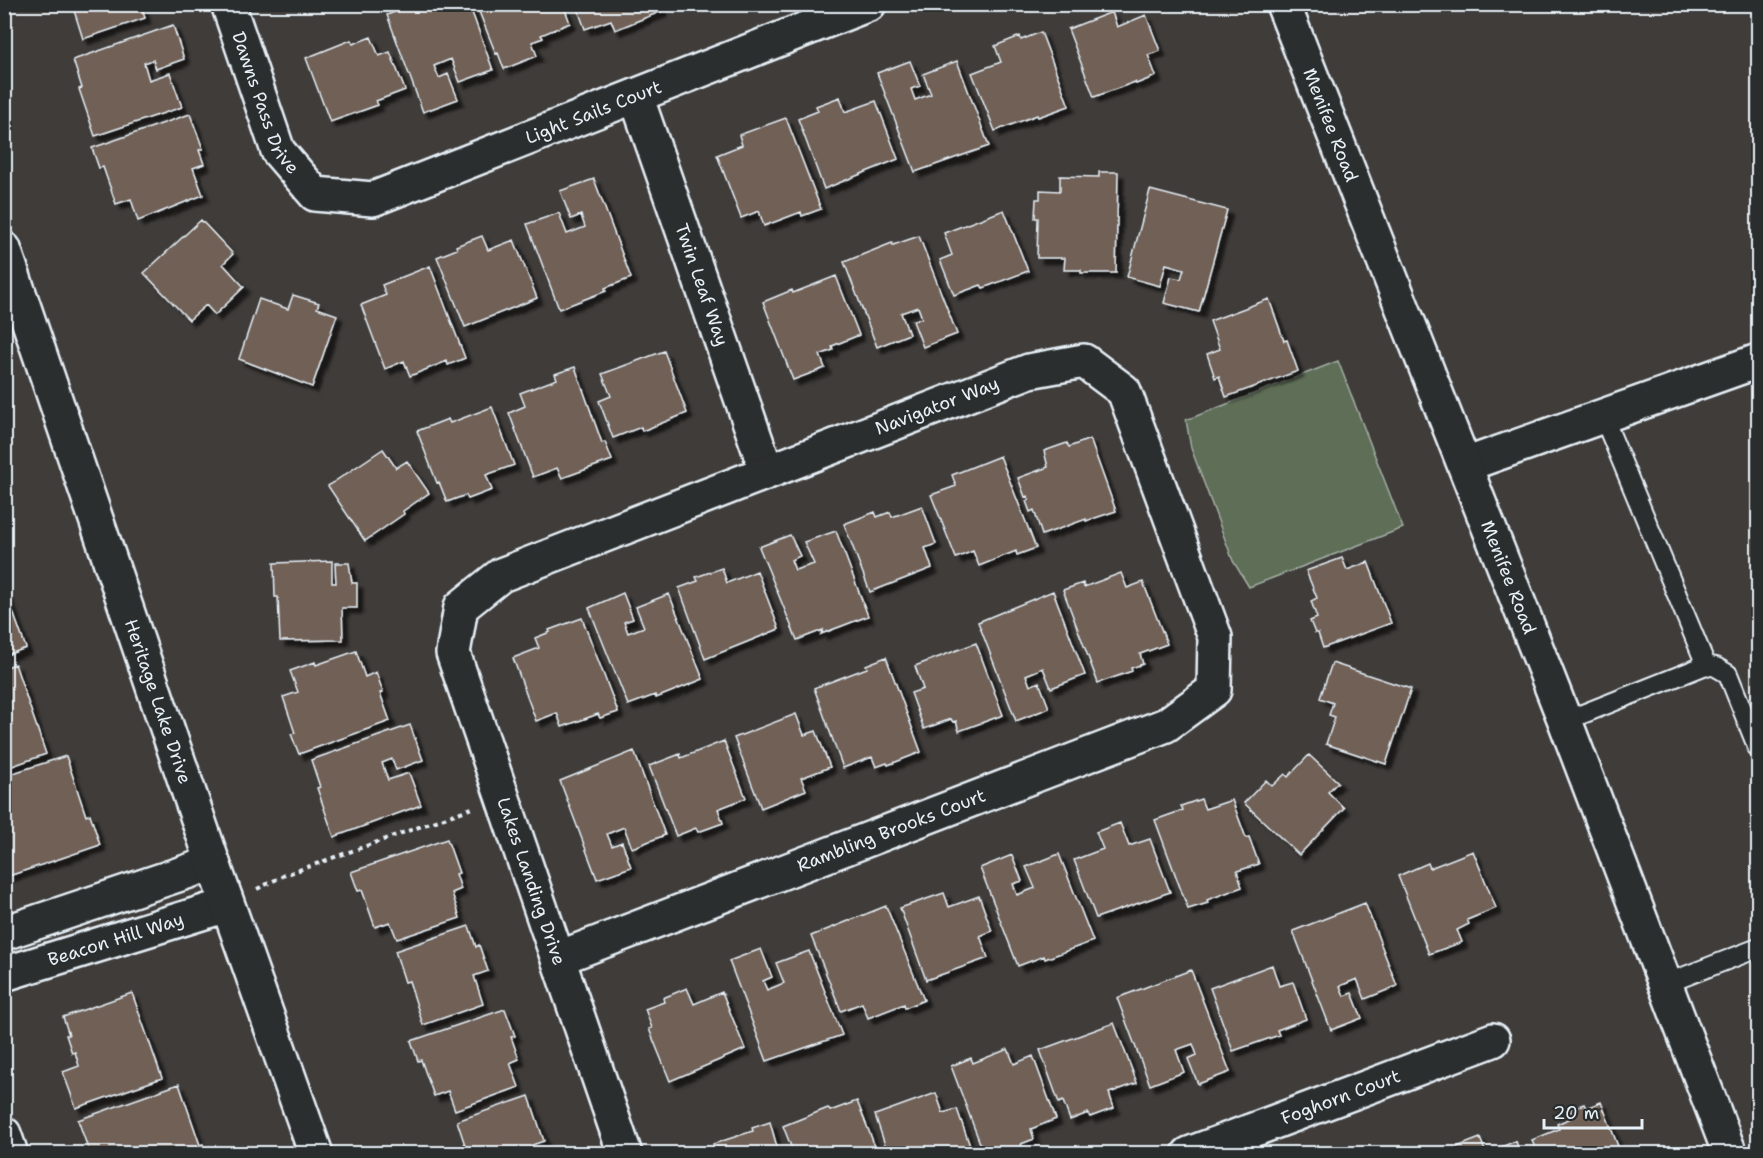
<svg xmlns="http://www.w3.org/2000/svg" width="1763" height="1158" font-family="'Shantell Sans',sans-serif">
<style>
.green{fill:#5f6e56;stroke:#a4b0a7;stroke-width:1.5}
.building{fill:#706057;stroke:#e8f1f8;stroke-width:1.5;filter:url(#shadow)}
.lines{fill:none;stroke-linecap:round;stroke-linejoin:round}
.service-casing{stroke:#e8f1f8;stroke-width:22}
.minor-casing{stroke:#e8f1f8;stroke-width:38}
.tertiary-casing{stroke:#e8f1f8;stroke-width:38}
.primary-casing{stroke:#e8f1f8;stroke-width:38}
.path{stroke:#e8f1f8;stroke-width:4;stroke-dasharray:4.5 4.5;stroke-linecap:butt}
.service{stroke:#2a2d2e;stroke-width:18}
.minor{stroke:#2a2d2e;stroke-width:33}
.tertiary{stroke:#2a2d2e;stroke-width:33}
.primary{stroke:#2a2d2e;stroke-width:33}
.labels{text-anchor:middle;stroke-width:5;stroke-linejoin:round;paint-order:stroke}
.street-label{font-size:18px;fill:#e8f1f8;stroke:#2a2d2e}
</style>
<defs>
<filter id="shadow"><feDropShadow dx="5.5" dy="5.5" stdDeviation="1.5" flood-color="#0009"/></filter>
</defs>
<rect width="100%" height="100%" fill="#3f3c3a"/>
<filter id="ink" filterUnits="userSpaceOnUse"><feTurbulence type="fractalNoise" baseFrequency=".0167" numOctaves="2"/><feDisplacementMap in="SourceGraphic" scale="12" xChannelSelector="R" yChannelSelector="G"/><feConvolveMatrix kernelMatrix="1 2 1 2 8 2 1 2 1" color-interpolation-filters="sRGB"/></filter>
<g filter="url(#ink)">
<path class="green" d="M1338,361L1403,528L1249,587L1233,561L1191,448L1186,420Z"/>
<path class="building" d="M72,4H141L145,18L83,39Z
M469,4L493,70L460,82L451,59L434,66L439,78L448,74L458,99L423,112L387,15L415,4Z
M476,4H563L570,23L541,35L543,38L532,42L537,56L504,69L498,53L496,54Z
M576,4H660L662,11L615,30L611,20L585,29Z
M1112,12L1117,27L1146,15L1160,51L1148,55L1156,76L1136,84L1135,82L1094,97L1068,29Z
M173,25L184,59L156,69L153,60L144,63L149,80L170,73L182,107L95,136L79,89L82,88L73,60Z
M1041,32L1069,106L1038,117L1037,115L995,131L972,73L1001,62L995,46L1020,36L1021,40Z
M371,37L379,56L390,52L405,90L376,101L378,105L330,122L306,58L351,40L353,44Z
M910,61L920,86L911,89L915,100L931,94L923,74L957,61L989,146L915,172L877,73Z
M840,97L845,112L876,101L898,159L824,189L798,119L818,111L816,106Z
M190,114L203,149L199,150L204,164L193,168L203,195L138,221L131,199L116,204L103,167L99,168L92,148Z
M786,118L821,209L802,216L801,212L764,226L759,211L741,218L717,155L742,145L739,135Z
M1099,172H1118L1116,273H1081V270H1064L1065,258H1037L1038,218H1035L1036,199H1040V190L1060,191V176L1099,177Z
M594,179L631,278L605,288L606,291L559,309L527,224L559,213L567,234L585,227L581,215L571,219L560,191Z
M1150,190L1227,210L1199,312L1164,303L1171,277L1181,279L1184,269L1166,264L1160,286L1127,277Z
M1004,210L1028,271L983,288L981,285L954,295L940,260L952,255L944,233Z
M201,220L233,254L223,264L244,287L215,315L206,305L189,320L144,273Z
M482,236L488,250L514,240L537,298L465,327L437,257L457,249L456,246Z
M919,236L957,334L923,347L913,321L922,318L918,307L901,313L909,334L877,347L844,262L892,243L893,245Z
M430,266L465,358L448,365L447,361L410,376L404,361L385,369L361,305L386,295L382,285Z
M836,276L859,335L832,346L833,350L820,355L825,368L793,380L763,302L792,290L793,293Z
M293,295L319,303L317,308L337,315L312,387L239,359L259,299L288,309Z
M1269,299L1284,341L1287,340L1298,371L1226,397L1219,376L1215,378L1207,354L1220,349L1210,321Z
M664,351L687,413L642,431L641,427L613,438L599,401L611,396L602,374Z
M575,367L602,443L605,442L612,460L562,478L557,468L533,477L509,413L525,406L520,393L557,379L555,374Z
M492,407L514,465L486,475L492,490L468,499L466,495L447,502L439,482L437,483L417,431L448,419L450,423Z
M1090,439L1116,511L1086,521V519L1042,535L1034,510L1030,512L1026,501L1029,500L1028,496L1025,497L1018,478L1048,467L1044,451L1067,443L1069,447Z
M383,449L396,468L407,461L429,493L403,511L404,514L365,541L328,486Z
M1000,456L1036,548L1017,555L1016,551L979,566L973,551L956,558L931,495L956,486L952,475Z
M922,506L936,544L925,548L932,568L870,592L844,524L875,512L877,517L890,512L892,517Z
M836,531L868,616L821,634L823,630L797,640L759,547L790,535L800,556L791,560L795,570L814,564L804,542Z
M1342,558L1347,570L1368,562L1391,623L1323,648L1318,633H1315L1310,621L1317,618L1311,601L1317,598L1306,571Z
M332,561V583H336L335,563H349L352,583H357V608H342L343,640L280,641L278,597H275L274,563Z
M722,568L727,583L757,571L779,629L705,659L679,588L698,581L696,577Z
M1121,573L1127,588L1143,582L1167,644L1140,654L1143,664L1131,668L1132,671L1098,683L1063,590L1083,583L1084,587Z
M4,587L26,648L4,656Z
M1053,591L1085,675L1051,688L1043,668L1026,675L1030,686L1039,682L1049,708L1016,721L978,622Z
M623,593L633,619L624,622L628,633L644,627L636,607L669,594L703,679L656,698L655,695L628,705L589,608Z
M582,618L618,712L600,718L598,714L562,727L557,713L536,721L513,658L539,648L535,638L550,632L549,630Z
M976,643L1003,715L959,731L956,721L953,722L951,719L924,729L911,693L923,689L915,666Z
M356,651L365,677L376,672L383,692L380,693L390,721L299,754L291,734L295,733L283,697L298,692L290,671L315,662L316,665Z
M886,657L921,752L888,765L887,763L876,767L872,757L843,768L814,688L867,668L866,665Z
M1332,663L1411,689L1386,764L1326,744L1335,717L1329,715L1333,703L1320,698Z
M15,664L46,754L4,769V668Z
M796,714L804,735L816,731L830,767L801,778L806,790L761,808L734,738Z
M410,725L423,760L396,770L392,759L382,763L388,780L409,773L421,805L334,837L317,788L320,787L311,760Z
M724,741L746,798L718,809L723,823L698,832L696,828L676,836L649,766L680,754L681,758Z
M634,751L665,835L632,848L624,827L607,834L612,846L622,842L631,867L597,879L560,781Z
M1309,755L1338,782L1328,792L1344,808L1299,855L1244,803L1266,780L1272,786L1285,774L1288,777Z
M66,756L86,816L90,814L100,845L9,876L4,861V776Z
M1201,799L1205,809L1232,800L1246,838L1249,837L1259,864L1237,871L1242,887L1207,900L1208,903L1188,909L1155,820L1183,810L1181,806Z
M1120,823L1129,846L1150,839L1170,892L1096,918L1074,860L1103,849L1096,832Z
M447,839L459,873L456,874L461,889L452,893L460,918L397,939L390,922L375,927L362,890L358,891L351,872Z
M1473,851L1496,908L1467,920L1469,924L1457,930L1462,942L1429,954L1398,876L1428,863L1430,868Z
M1059,854L1093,941L1045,959L1044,956L1018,966L980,868L1012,855L1022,881L1013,884L1017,895L1035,888L1026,867Z
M944,893L949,907L979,896L992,931L980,936L988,958L926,980L900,908Z
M1365,903L1397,986L1365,999L1357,979L1340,986L1344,996L1352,993L1362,1018L1331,1030L1293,931Z
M886,906L924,1000L905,1008L904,1004L868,1018L862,1003L841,1011L811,936Z
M469,926L476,947L479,945L488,971L474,976L483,1004L423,1025L409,981L405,982L395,951Z
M761,949L772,977L763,981L767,990L784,983L776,963L809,951L842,1035L767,1061L729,961Z
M1272,965L1279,986L1293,982L1306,1019L1277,1030L1279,1035L1233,1051L1210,988Z
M1191,970L1230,1072L1198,1084L1188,1059L1197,1055L1193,1044L1176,1050L1184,1072L1150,1085L1117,998Z
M687,988L694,1004L722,992L745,1049L670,1081L649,1029L652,1028L645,1009L664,1002L663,998Z
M132,993L162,1078L76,1108L63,1072L79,1066L75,1052L72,1053L66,1035H69L63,1017Z
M505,1009L515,1036L511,1037L519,1059L510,1063L519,1087L455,1110L448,1091L434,1096L421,1060L418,1061L411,1041Z
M1114,1023L1137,1083L1109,1093L1114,1108L1090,1117L1088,1113L1070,1120L1063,1101L1059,1103L1040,1050Z
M1008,1049L1014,1064L1033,1056L1056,1119L1031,1129L1034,1139L1021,1144L1022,1146L1002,1154H984L951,1066L971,1058L973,1063Z
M179,1084L200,1145L203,1144L206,1154H108L107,1152L90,1154L78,1120Z
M936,1093L943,1113L957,1109L970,1146L949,1154H888L875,1115Z
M529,1096L544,1141L532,1145L534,1154H468L457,1121Z
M857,1101L878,1154H794L783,1126L828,1108L830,1111Z
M1601,1102L1621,1154H1537L1532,1140L1559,1129L1557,1124L1573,1117L1570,1109L1584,1104L1586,1108Z
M770,1122L779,1154H716L713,1144L753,1131L752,1128Z
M1480,1138L1486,1153L1516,1141L1520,1154H1454L1458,1152L1457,1147Z"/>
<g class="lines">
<g class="service-casing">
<path id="service" d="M1603,416L1706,665
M1565,721L1706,665L1716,667L1728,674L1758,749
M1665,984L1758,948"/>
</g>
<g class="minor-casing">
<g id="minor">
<path id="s1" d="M228,4L278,151L315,194L373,199L869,4"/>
<path id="s2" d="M636,96L767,472"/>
<path d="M1465,465L1758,361"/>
<path d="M4,933L213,863"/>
<path id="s3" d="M559,958L1166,725L1214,690L1215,637L1124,391L1084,361L1029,371L501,575L461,607L453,653L625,1154"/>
<path id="s4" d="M4,974L227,905"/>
<path d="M4,1134L11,1154"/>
<path id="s5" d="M1189,1154L1493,1040"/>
</g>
</g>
<g class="tertiary-casing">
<g id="tertiary">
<path id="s6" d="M4,249L213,863L316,1154"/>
</g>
</g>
<g class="primary-casing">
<g id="primary">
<path id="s7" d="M1283,4L1565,721L1730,1154"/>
</g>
</g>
<path class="path" d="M257,889L285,875L472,808"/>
<use href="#service" class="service"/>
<use href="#minor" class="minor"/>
<use href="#tertiary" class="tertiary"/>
<use href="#primary" class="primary"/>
</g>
</g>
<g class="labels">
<g class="street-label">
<text dy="6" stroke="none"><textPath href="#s1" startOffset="106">Dawns Pass Drive</textPath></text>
<text dy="6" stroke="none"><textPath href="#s1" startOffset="507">Light Sails Court</textPath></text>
<text dy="6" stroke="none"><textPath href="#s7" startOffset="130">Menifee Road</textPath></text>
<text dy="6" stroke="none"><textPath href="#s2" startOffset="200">Twin Leaf Way</textPath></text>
<text transform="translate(937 406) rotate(-21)" y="6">Navigator Way</text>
<text dy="6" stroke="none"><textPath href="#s7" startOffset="616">Menifee Road</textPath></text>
<text dy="6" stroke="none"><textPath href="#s6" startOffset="478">Heritage Lake Drive</textPath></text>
<text dy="6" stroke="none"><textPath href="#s3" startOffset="356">Rambling Brooks Court</textPath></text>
<text dy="6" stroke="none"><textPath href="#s3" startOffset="2036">Lakes Landing Drive</textPath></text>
<text dy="6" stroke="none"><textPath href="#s4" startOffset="117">Beacon Hill Way</textPath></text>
<text dy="6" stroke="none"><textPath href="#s5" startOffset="162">Foghorn Court</textPath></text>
</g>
</g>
<rect width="1763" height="1158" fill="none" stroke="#2a2d2e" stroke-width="24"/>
<rect x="12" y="12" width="1739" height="1134" fill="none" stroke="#e8f1f8" stroke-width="2" filter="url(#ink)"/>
<path d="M1544 1119v9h98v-9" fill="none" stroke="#e8f1f8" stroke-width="3"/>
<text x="1553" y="1119" font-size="18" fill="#e8f1f8" stroke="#2a2d2e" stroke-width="4.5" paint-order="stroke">20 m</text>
</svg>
